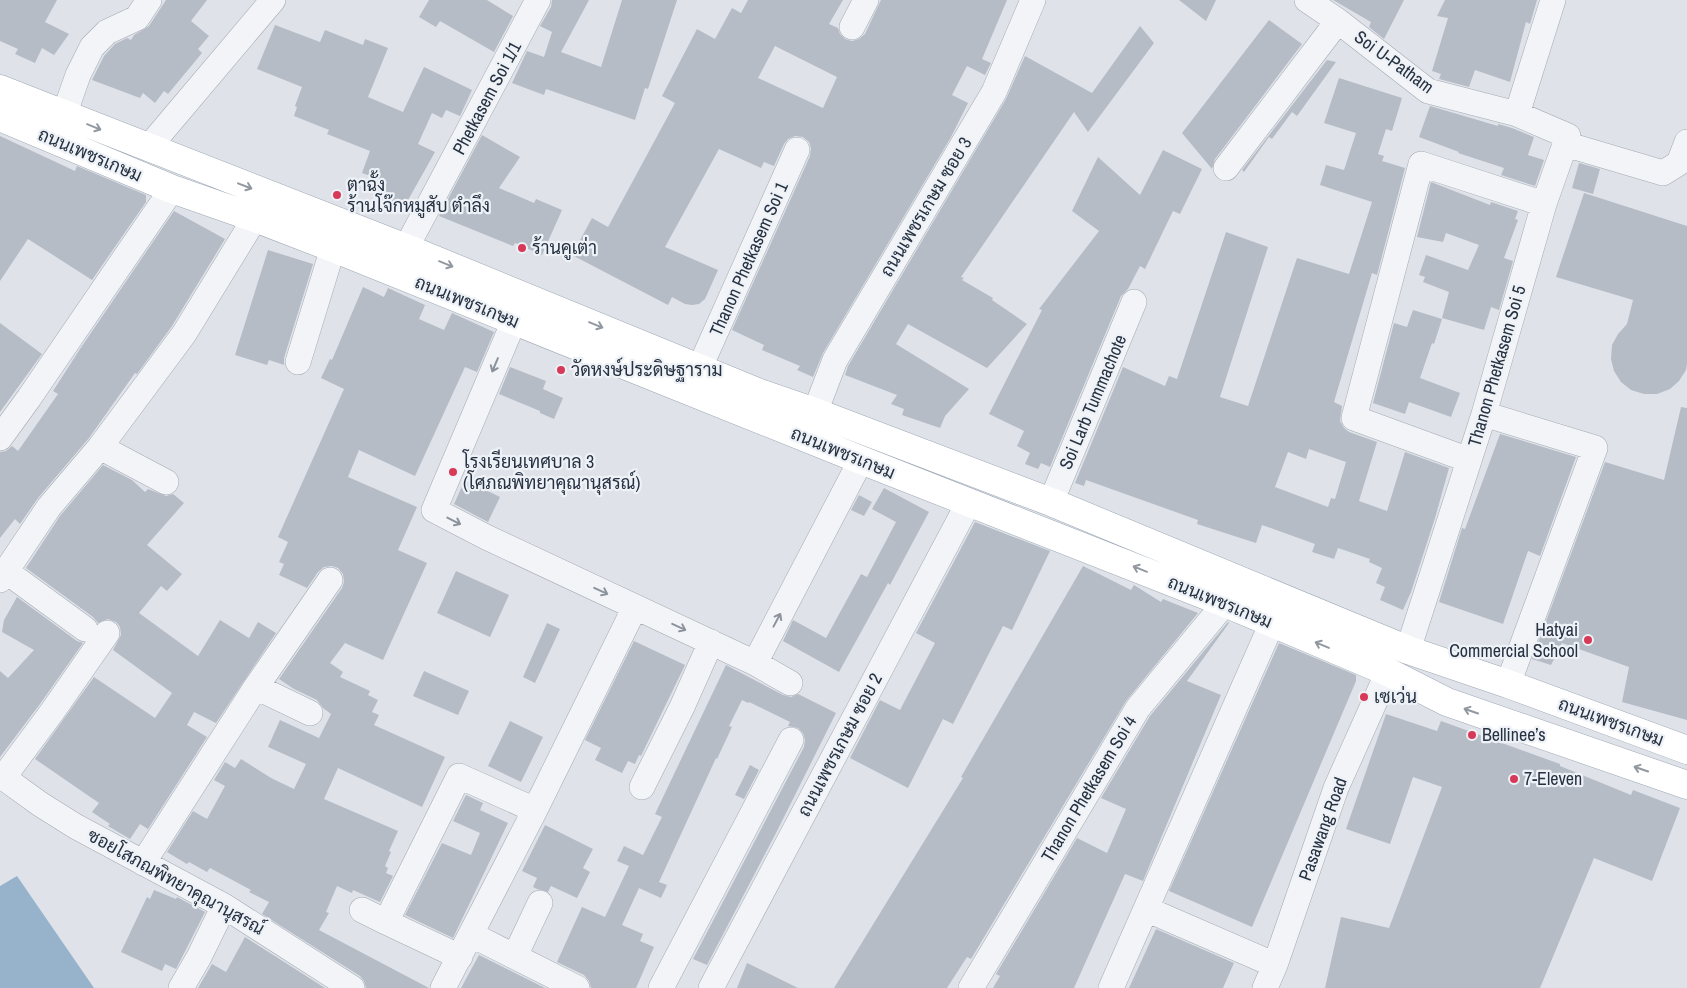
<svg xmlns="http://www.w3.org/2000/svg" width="1687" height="988" font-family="'Archivo Narrow',Sarabun,sans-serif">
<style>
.water{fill:#97b3cc}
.building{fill:#b5bcc6;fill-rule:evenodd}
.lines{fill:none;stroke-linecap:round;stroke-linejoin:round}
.minor-casing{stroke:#a4aab3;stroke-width:26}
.major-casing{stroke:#9da8b6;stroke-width:29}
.minor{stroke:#f2f4f7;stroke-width:25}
.major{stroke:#fff;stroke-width:28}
.oneway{stroke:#9298a0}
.oneway2{stroke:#8c929c}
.poi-dot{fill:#d73a58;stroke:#eef2f7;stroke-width:2}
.labels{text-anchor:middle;stroke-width:4.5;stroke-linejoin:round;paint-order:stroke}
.street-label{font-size:18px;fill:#263141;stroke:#eef2f7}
.poi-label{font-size:18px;fill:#263141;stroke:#eef2f7;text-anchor:start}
</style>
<rect width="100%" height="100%" fill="#dfe3e9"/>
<path class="water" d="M17,876L94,988H0V886Z"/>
<path class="building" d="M0,0H57L45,22L69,34L54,55L42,48L35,63L15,54L18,49L0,41Z
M166,0H207L191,21L209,36L198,49L202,53L168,94L164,91L155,103L143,93L140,98L92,80L104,56L115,44L127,38L131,40L134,35L149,26Z
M429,0H487L513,16L494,52L440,21L436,27L419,17Z
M552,0H589L561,52L601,67L622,0H677L648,89L645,88L635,120L546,89L544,95L512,83L527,51L544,57L552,32L540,26L551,7Z
M748,0H843L829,24L838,28L840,34L845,39L852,41L859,39L865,34L881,0H1007L982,59L991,63L985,75L967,66L952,95L968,103L951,137L823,353L813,377L797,370L800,366L762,350L764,345L732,330L810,156L811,148L809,142L803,137L795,136L788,139L784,144L774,166L764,162L761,168L719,149L665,247L718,270L705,299L699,304L692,305L685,304L672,297L668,305L572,255L592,218L608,227L675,103L662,96L697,29L715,39L732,8L741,13ZM775,46L837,77L823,108L758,78Z
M1179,0H1216L1206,21Z
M1333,0H1404L1384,39L1369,27L1371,22Z
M1445,0H1537L1530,24L1526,22L1510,82L1475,70L1469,87L1439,79L1441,74L1432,71L1448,18L1437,16Z
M1269,20L1302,44L1215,159L1212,169L1182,133Z
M275,25L320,42L325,30L363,45L365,39L388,48L368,97L403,112L424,67L472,90L460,116L446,110L442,118L432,113L418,144L435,152L403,209L379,198L387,182L362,173L370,151L327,134L329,130L294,116L297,107L295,106L302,87L257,69Z
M1140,26L1154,43L1088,132L1074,112L961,277L964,278L962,280L993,298L992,300L1027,324L987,368L908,324L896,344L969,389L945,416L940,428L902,415L904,409L891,404L897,395L845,375L848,366L1006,99L1025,56L1092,93Z
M1327,60L1336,62L1297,116L1292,112L1272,139L1269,137L1244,172L1242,170Z
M1339,78L1402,98L1392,131L1386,129L1378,154L1384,156L1382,161L1405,168L1377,275L1372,273L1334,402L1342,406L1340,421L1344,428L1349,432L1377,442L1359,501L1387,511L1405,452L1449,468L1435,518L1411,592L1403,610L1380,600L1385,587L1376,583L1382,568L1369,562L1370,559L1338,548L1334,559L1312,552L1315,544L1262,525L1256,543L1197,524L1198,520L1086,480L1084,486L1075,483L1123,367L1165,386L1169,376L1177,379L1226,232L1268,247L1220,397L1248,406L1297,258L1349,274L1372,202L1320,185L1326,165L1344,170L1356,133L1324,123ZM1309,449L1346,462L1335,499L1331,498L1328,507L1275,487L1288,452L1306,459Z
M1430,106L1498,126V124L1512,128L1534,137L1528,155L1544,160L1535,186L1501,175L1504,168L1458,153L1459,152L1419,137Z
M482,135L520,157L499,188L534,203L536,199L562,210L542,255L515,243L513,246L439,216Z
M0,136L75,171L77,166L146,195V202L92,280L28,239L0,281Z
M1163,150L1202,169L1180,214L1173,211L1145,269L1140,266L1128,289L1121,296L1050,467L1041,463L1038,469L1025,464L1030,453L1017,446L1024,431L989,414L1042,310L1039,309L1099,231L1072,211L1098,157L1140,195Z
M1579,163L1600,169L1593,194L1572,188Z
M1431,182L1490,205L1491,202L1518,211L1515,219L1518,220L1504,258L1513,261L1499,310L1491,307L1484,330L1442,318L1449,292L1423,282L1425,277L1419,275L1426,255L1468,270L1479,245L1446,233L1443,242L1417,237Z
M1584,193L1687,226V364L1686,370L1679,381L1670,389L1657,394H1644L1631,390L1621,382L1614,371L1611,359L1612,345L1618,334L1627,324L1633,300L1556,277Z
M174,211L225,239L172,326L137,374L135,373L89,438L38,498L20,524L15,519L0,538V452L6,451L12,446L18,451L58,394L53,391L80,349Z
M268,250L313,264L284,358V365L269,360L267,365L235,355Z
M363,287L384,297L388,288L425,305L419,319L444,330L452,313L494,332L477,372L465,367L415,476L359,450L348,477L417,507L398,550L427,563L383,660L345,643L330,663L343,672L340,677L370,691L368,695L378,700L372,712L379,715L374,725L445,757L422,807L338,768L324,799L398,831L389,851L391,852L385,866L388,868L386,873L393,876L380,902L353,890L352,893L337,886L326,912L329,913L319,930L429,988H366L364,981L360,976L262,914L269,902L249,892L251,890L210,868L207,872L189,862L187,864L167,852L193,811L207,819L225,786L214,780L225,762L235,768L241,759L271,778L294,789L306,764L268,747L280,720L319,738L331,714L323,708L317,700L294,689L279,679L342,588L344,582L343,574L338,568L332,566L324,567L318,572L307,588L279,575L284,564L279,562L288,542L278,537L344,389L321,378L330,359L332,360Z
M1413,310L1442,319L1434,344L1432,343L1420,378L1460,393L1451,417L1409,402L1405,414L1373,403L1394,323L1407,327Z
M0,323L42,354L0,412Z
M510,367L546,381L543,389L563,398L554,419L540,413V411L499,394Z
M1681,407L1687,408V720L1622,702L1629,667L1562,643L1551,665L1532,659L1605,462L1664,480Z
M1500,434L1576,457L1540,556L1528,551L1503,624L1439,602L1462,528L1465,529Z
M103,465L132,480L145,492L148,489L166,496L173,494L184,503L147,545L182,574L167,591L161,586L139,613L198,656L220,620L249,638L258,622L276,633L216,723L194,712L187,725L207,737L148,829L140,824L130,839L108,826L110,824L92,812L99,803L35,759L94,677L155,718L172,693L113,650L121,635L120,627L116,622L108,619L98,623L93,617L26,568L60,516Z
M465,480L500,497L488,522L454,504Z
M884,488L929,512L890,585L888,583L839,672L783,641L793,620L826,638L861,574L867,577L896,522L872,509Z
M859,495L872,502L864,516L851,510Z
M975,522L1050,551L1012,630L1003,626L953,724L943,719L908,788L850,758L880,700L900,710L935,643L916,633Z
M1083,566L1131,590L1134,585L1161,602L1163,599L1198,613L1126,701L971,959L967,957L947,988H834L963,778L961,777Z
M456,571L509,595L490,637L437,613Z
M17,597L77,641L83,643L40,704L0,757V671L8,678L34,650L2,632L4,620Z
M1228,622L1229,623L1187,681L1221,695L1143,881L1125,874L1074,988H993L1000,976L996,974L1077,838L1107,853L1126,809L1101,798L1150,716Z
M547,623L560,629L535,683L523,677Z
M634,641L685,665L641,756L639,755L635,764L628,761L622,773L595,760L601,748L585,740Z
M1279,643L1356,675V681L1252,927L1169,891Z
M726,665L783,695L791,697L798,694L836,713L776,833L707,965L693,959L804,747L805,740L803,733L798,728L788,726L790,722L749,702L748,703L742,700L729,726L732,727L717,759L716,758L659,882L667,885L661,898L639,888L622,925L643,934L640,941L654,947L636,988H591L589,981L584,975L557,962L582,907L605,917L629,866L617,861L624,846L643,855L662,817L655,814Z
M424,671L469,691L458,715L413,696Z
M1386,714L1437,731L1441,721L1560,764V766L1631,795L1633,790L1680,808L1652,881L1594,858L1540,988H1325L1341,917L1389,928L1442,787L1413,777L1390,844L1346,829Z
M510,721L543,737L521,782L488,766Z
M750,765L759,770L744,799L735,795Z
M466,795L483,803L480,810L508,823L453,938L405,915L442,843L471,855L480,833L453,821Z
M545,825L593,849L583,868L590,872L577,898L551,886L548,892L537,889L533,887L537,878L522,871Z
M154,890L176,899L177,897L205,912L176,969L165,964L162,971L121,952L147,897L150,899Z
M1156,929L1234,963L1223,988H1129Z
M245,937L325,988H198L212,964L226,972Z
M479,955L545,988H461Z
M747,963L798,988H737Z"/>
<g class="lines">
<g class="minor-casing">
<path id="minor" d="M1307,0L1338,21L1428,91L1517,114L1568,136L1544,204L1484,414L1408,650
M852,27L866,0
M1517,114L1553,0
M64,115L78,75L92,47L107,32L137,18L149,0
M1565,144L1663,173L1679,163L1687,142
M148,148L273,0
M1226,168L1338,21
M406,248L538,0
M514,321L434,510L486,537L755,663L790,683
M298,362L333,248
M700,367L797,150
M815,412L835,360L994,92L1033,0
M1484,414L1595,448L1508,684
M0,438L29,398L172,189
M100,447L166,482
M1469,460L1354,418L1421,164L1544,204
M1051,502L1134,302
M7,572L85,629
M0,580L49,507L100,447L184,334L255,218
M755,663L861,460
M256,687L310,713
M0,775L40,804L75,826L224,906L352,988
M3,778L52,712L107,633
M642,787L682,707L711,642
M535,810L635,607
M143,863L256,687L330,580
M1146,909L1275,965
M362,910L386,922
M472,935L577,988
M515,956L540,903
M181,988L199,957L224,906
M443,988L535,810L459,776L386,922L460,957
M661,988L791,740
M711,988L969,502
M971,988L1138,708L1225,603
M1111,988L1272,623
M1265,988L1275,965L1336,788L1388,672"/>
</g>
<g class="major-casing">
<path id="major" d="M0,89L406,248L757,392L815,412L1051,502L1408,650L1508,684L1687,750
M0,117L172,189L255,218L333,248L861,460L1225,603L1388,672L1447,702L1687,785"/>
</g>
<use href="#minor" class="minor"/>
<use href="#major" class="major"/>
</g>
<defs><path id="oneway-shaft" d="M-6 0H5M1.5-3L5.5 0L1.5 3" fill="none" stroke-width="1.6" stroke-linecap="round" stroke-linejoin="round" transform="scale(1.25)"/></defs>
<g class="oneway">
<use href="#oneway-shaft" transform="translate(94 127) rotate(22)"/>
<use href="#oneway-shaft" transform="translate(245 186) rotate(21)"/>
<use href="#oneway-shaft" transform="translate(446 264) rotate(22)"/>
<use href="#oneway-shaft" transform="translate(596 325) rotate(22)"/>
<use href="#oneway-shaft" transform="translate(1140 569) rotate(-158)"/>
<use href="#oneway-shaft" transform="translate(1322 645) rotate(-157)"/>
<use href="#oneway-shaft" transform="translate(1471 711) rotate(-161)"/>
<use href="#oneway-shaft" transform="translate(1641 769) rotate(-161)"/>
</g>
<g class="oneway2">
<use href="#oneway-shaft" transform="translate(495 365) rotate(113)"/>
<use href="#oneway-shaft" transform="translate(454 521) rotate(27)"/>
<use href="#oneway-shaft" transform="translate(601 591) rotate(25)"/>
<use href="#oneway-shaft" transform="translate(777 620) rotate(-62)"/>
<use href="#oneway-shaft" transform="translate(679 627) rotate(25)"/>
</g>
<g class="poi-dot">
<circle cx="337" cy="195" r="5"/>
<circle cx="522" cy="248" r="5"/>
<circle cx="561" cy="370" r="5"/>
<circle cx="453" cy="472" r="5"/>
<circle cx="1588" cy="640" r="5"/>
<circle cx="1364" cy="697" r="5"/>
<circle cx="1472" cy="735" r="5"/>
<circle cx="1514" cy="779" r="5"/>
</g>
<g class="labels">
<g class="street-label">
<text transform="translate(1394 62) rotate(36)" y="6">Soi U-Patham</text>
<text transform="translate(487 98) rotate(-62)" y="6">Phetkasem Soi 1/1</text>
<text transform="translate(90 155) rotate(23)" y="6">ถนนเพชรเกษม</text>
<text transform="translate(926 207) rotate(-59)" y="6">ถนนเพชรเกษม ซอย 3</text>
<text transform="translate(749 259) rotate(-66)" y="6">Thanon Phetkasem Soi 1</text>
<text transform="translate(467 302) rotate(22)" y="6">ถนนเพชรเกษม</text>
<text transform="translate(1497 366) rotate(-74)" y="6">Thanon Phetkasem Soi 5</text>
<text transform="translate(1093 402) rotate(-67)" y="6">Soi Larb Tummachote</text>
<text transform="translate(843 453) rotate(22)" y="6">ถนนเพชรเกษม</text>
<text transform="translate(1220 602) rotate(22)" y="6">ถนนเพชรเกษม</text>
<text transform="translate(1611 722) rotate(20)" y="6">ถนนเพชรเกษม</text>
<text transform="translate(840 745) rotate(-62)" y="6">ถนนเพชรเกษม ซอย 2</text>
<text transform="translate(1089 789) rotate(-59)" y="6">Thanon Phetkasem Soi 4</text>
<text transform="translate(1323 829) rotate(-70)" y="6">Pasawang Road</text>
<text transform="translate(176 882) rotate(29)" y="6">ซอยโสภณพิทยาคุณานุสรณ์</text>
</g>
<g class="poi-label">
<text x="347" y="191">ตาฉั้ง<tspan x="347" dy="21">ร้านโจ๊กหมูสับ ตำลึง</tspan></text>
<text x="532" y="254">ร้านคูเต่า</text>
<text x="571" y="376">วัดหงษ์ประดิษฐาราม</text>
<text x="463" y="468">โรงเรียนเทศบาล 3<tspan x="463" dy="21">(โศภณพิทยาคุณานุสรณ์)</tspan></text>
<text x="1578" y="636" text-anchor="end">Hatyai<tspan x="1578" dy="21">Commercial School</tspan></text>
<text x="1374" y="703">เซเว่น</text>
<text x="1482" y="741">Bellinee’s</text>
<text x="1524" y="785">7-Eleven</text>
</g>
</g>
</svg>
